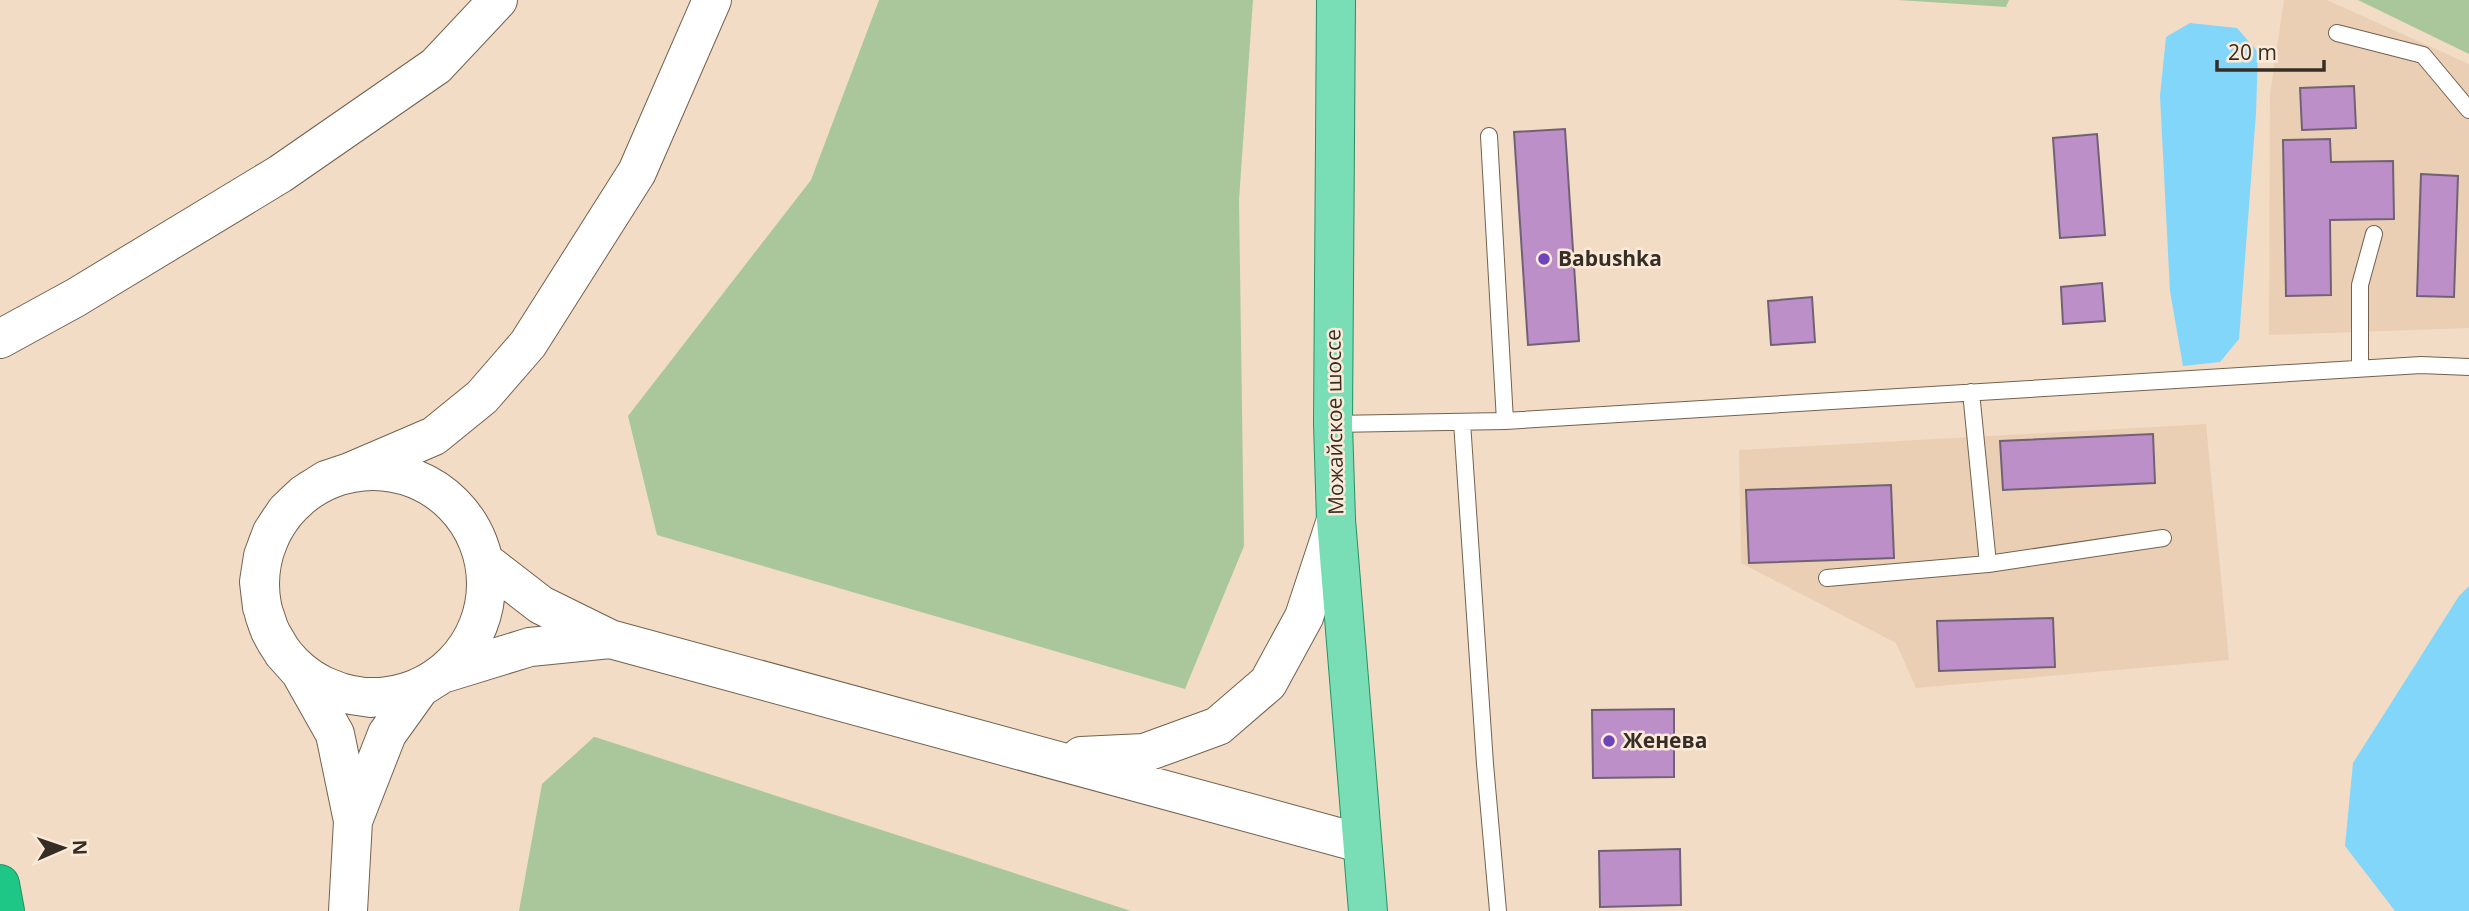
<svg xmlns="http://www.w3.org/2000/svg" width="2469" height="911" font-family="'Open Sans',sans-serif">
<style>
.built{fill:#eacfb4}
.green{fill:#aac79c}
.water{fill:#82d6f9}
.building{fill:#bd8fc8;stroke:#716175;stroke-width:2}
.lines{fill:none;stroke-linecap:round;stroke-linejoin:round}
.lane-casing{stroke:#74614e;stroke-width:18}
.secondary-casing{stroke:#74614e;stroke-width:40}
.primary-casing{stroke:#279164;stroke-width:40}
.highway-casing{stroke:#279164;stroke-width:40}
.lane{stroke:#fff;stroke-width:16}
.secondary{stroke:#fff;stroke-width:38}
.primary{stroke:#79ddb6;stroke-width:38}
.highway{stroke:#1fc786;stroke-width:38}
.poi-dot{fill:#6e43bb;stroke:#fcead9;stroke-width:2.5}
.labels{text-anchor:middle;stroke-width:5;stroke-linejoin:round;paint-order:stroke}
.poi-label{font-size:21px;font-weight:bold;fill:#362e26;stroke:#fcead9;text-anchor:start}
.street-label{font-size:21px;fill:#362e26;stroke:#fcead9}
</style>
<rect width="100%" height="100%" fill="#f2dcc6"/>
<path class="built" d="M2284,0H2327L2469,64V328L2269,335L2270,94Z
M2206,424L2229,660L1916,688L1896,643L1741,563L1739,450Z"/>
<path class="green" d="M879,0H1253L1239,200L1244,546L1185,689L657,535L628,416L811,180Z
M1898,0H2009L2006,7Z
M2358,0H2469V54Z
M594,737H595L1131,911H519L542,784Z"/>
<path class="water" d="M2190,23L2237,28L2258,52L2256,113L2239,339L2220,362L2183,366L2170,291L2160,96L2166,37Z
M2469,586V911H2395L2345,846L2353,763L2459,596Z"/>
<path class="building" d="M2354,86L2356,128L2302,130L2300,88Z
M1565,129L1579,341L1528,345L1514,132Z
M2097,134L2105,235L2060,238L2053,138Z
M2330,139L2331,162L2393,161L2394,219L2330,220L2331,295L2286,296L2283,140Z
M2421,174L2458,176L2454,297L2417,296Z
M2102,283L2105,321L2063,324L2061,287Z
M1812,297L1815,342L1771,345L1768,301Z
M2153,434L2155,483L2003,490L2000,441Z
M1891,485L1894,558L1749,563L1746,490Z
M2053,618L2055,667L1939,671L1937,621Z
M1674,709V777L1593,778L1592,710Z
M1680,849L1681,905L1600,907L1599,851Z"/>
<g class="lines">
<g class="lane-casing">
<path id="lane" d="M2337,33L2423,55L2469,110
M1489,136L1505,421
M2360,368V285L2374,234
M1971,392L1988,564L2163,538
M1462,422L1485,764L1498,911
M1333,424L1505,421L2421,365L2469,367
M1827,578L1988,564"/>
</g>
<g class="secondary-casing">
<path id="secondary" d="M0,339L75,298L280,174L436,66L498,0
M260 584a113 113 0 1 1 226 0a113 113 0 1 1-226 0Z
M484,561L541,605L610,639L1360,843
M610,639L530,647L442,674L420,688L396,695L371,698L345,694L322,685L300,672L283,653L270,631L262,607L259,582L263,556L272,532L286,511L304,494L326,480L350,472L434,436L482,397L528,344L637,172L712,0
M300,672L335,734L353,821L348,911
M1081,756L1144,753L1218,726L1268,683L1304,617L1336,520
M353,821L387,734L420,688"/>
</g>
<g class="primary-casing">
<path id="primary" d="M1336,0L1333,424L1336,520L1368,911"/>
</g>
<g class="highway-casing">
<path id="highway" d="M0,884L5,911"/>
</g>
<use href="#lane" class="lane"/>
<use href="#secondary" class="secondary"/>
<use href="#primary" class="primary"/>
<use href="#highway" class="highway"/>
</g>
<g class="poi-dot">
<circle cx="1544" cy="259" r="7"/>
<circle cx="1609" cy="741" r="7"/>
</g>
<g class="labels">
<g class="poi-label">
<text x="1558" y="266">Babushka</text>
<text x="1623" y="748">Женева</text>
</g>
<g class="street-label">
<text transform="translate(1335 422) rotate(-91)" y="7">Можайское шоссе</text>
</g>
</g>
<g transform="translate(63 848) rotate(88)" stroke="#fcead9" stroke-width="5" paint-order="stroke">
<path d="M0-5L12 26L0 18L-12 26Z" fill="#362e26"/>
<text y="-10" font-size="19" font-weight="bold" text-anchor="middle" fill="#362e26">N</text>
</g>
<path d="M2217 60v10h107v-10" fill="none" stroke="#362e26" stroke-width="3.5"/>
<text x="2228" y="60" font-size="21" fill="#362e26" stroke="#fcead9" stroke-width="5" paint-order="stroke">20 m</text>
</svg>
